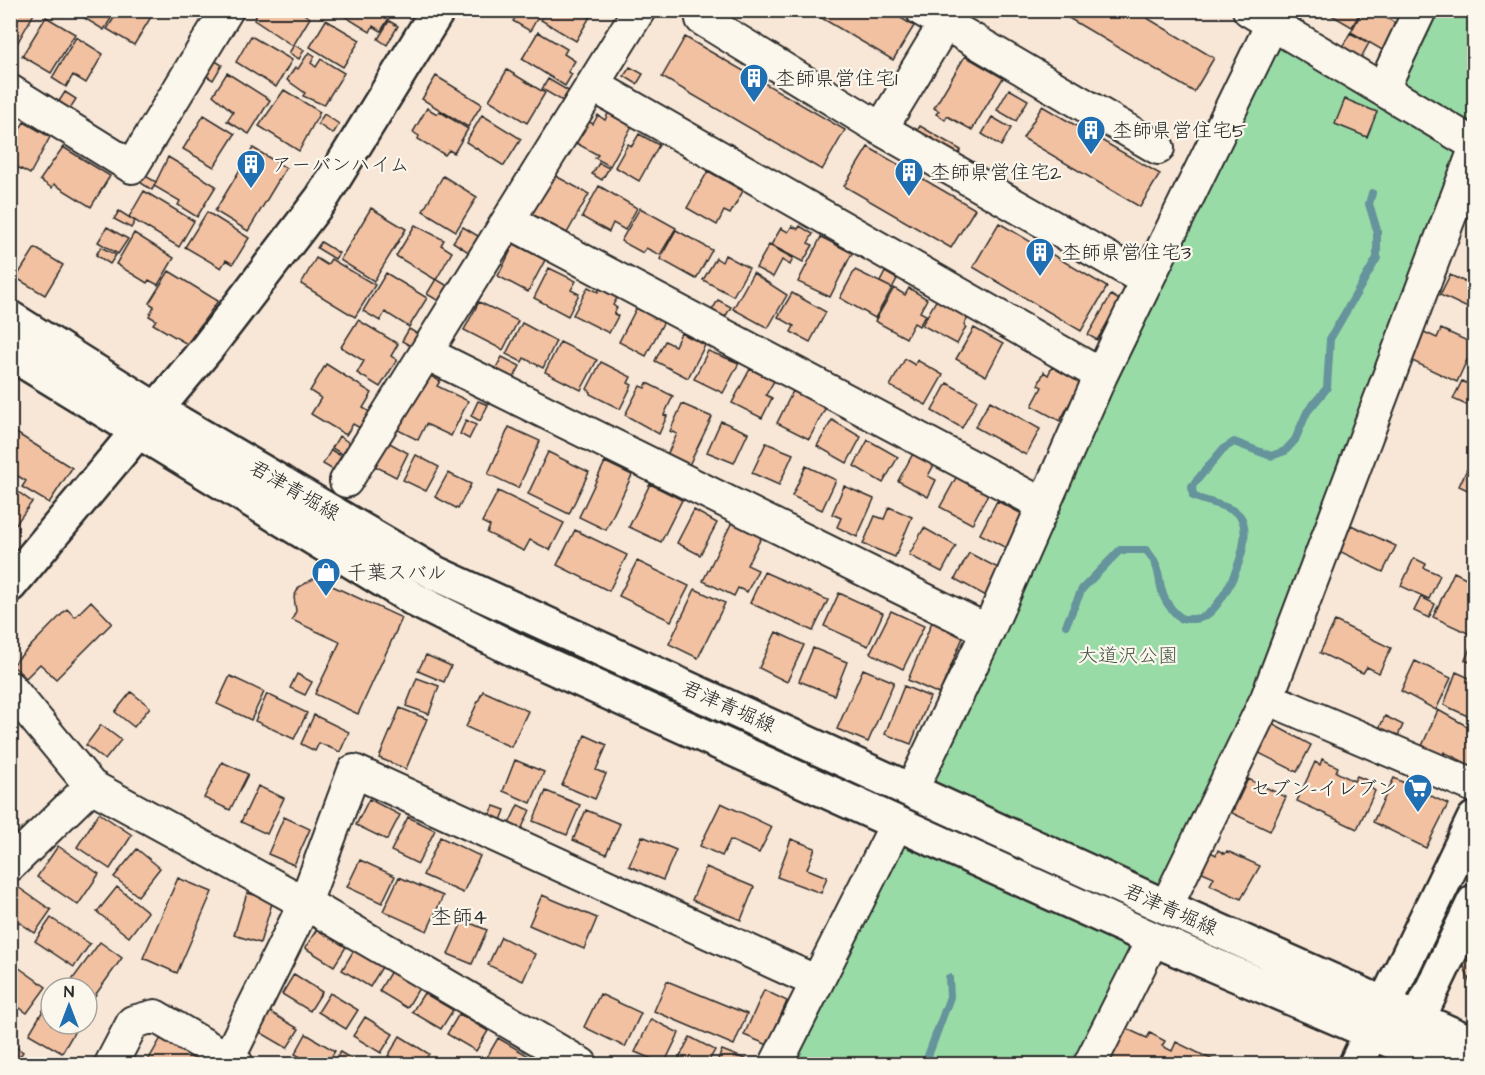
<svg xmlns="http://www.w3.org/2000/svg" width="1485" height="1075" font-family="'Architects Daughter','Klee One',sans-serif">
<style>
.green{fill:#99dba6;stroke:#628368;stroke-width:1.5}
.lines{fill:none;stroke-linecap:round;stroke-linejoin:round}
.stream{stroke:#65949c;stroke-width:8}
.building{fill:#f2c1a2;stroke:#2b2b2b;stroke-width:1.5}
.street-casing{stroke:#2b2b2b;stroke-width:36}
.secondary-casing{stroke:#2b2b2b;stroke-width:38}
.street{stroke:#fbf7ec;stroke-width:32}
.secondary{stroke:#fbf7ec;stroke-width:33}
.labels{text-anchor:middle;stroke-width:4.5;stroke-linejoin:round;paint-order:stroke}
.poi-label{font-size:20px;fill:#2b2b2b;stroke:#fbf7ec;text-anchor:start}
.street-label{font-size:20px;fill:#2b2b2b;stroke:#fbf7ec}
.park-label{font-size:20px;fill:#46574a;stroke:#fbf7ec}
.neighbourhood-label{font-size:21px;fill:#2b2b2b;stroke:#fbf7ec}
</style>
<rect width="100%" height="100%" fill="#f8e7d6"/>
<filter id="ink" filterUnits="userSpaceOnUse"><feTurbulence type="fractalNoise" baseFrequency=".0167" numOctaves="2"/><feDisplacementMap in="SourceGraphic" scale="12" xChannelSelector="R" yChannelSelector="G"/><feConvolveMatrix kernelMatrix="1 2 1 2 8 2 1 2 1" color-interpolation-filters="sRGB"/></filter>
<g filter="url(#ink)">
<path class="green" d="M1424,11H1474V126L1258,693L1075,1064H787L1051,507L1279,46L1381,99Z"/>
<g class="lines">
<path class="stream" d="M1066,625L1082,589L1120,550H1146C1169,574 1149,593 1182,619C1190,619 1198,620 1205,616C1226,604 1256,537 1240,516C1232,506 1205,502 1193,496L1192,486L1223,449L1234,442L1271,456L1285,451L1295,440L1307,412L1327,388L1330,339L1377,258V230L1369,204L1372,193
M925,1064L950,997L949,978"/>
</g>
<path class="building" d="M10,10H36L11,54H10Z
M85,10H116L104,30L81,16Z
M119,10L154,12L134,45L107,29Z
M259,10H298L310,18L293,46L254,20Z
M394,10L381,31L373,26L370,32L344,16L347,10Z
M520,10H542L530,31L513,21Z
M547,10H594L576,41L541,20Z
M808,10H888L914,26L893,60Z
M1055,10H1134L1214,58L1194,92Z
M1305,10H1323L1318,18Z
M1323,10H1361L1352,27Z
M1363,10H1372L1399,25L1384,51L1351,32Z
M46,17L75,34L51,73L22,56Z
M326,20L360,40L343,67L310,47Z
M389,21L398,26L387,45L378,39Z
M538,32L567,49L564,54L575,61L568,72L572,74L565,86L522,59Z
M1350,33L1369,43L1359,61L1340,51Z
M251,36L292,60L276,87L236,62Z
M76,37L103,54L86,83L73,75L66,87L52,78Z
M685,37L845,130L822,170L662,77Z
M294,45L304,50L299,59L289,53Z
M309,52L315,56L311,63L316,67L321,59L344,73L324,105L303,96L305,93L287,80L295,67L298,69Z
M965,56L1003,78L972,130L947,116L945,120L936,114L939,111L934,108Z
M209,57L222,65L213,80L200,72Z
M630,67L643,74L637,84L624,76Z
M507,70L545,93L527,123L489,100Z
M227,73L270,100L249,134L227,121L233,112L213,95Z
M436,76L482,104L468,127L422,99Z
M548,79L572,93L566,103L542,89Z
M1009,89L1028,100L1016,121L997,110Z
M284,90L320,112L299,151L259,126Z
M65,92L76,99L67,113L56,106Z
M1345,99L1377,112L1367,137L1335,124Z
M1042,106L1160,174L1140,207L1023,138Z
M427,108L437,114L439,111L468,129L454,153L449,150L445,155L418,139L419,136L413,132Z
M609,111L633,124L610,166L595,158L598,155L576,143L588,121L593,124L598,115L605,120Z
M324,114L339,124L333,134L318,124Z
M204,115L235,134L214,167L183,149Z
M482,115L521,139L504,166L466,142Z
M992,117L1011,128L1001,146L982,134Z
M24,122L50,137L30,174L10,163V147Z
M920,126L961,150L956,157L915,134Z
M639,134L659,145L639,181L615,167L628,144L632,146Z
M63,147L110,176L91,207L54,184L52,188L40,180Z
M868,147L975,209L951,248L844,186Z
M253,148L286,168L248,231L215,211Z
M168,157L216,186L197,217L178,205L180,201L154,186Z
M599,163L609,168L602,180L592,174Z
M708,171L743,191L730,214L724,211L717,225L687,208Z
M142,174L156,182L152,190L138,181Z
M552,174L589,194L567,233L530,213Z
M443,176L477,197L456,231L423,211Z
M599,186L637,208L625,230L613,223L609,232L582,217Z
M144,191L194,221L179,247L129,217Z
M371,208L406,229L374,281L340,260Z
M640,208L676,228L660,255L646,248L643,253L621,241Z
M119,211L135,221L131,228L114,219Z
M207,212L249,238L233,264L226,260L221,268L185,247Z
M999,223L1107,287L1081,331L973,267Z
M415,225L444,240L441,245L452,252L436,280L396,256Z
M792,226L798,229L800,226L813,234L808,243L813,245L803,262L771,245L781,228L788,232Z
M107,227L128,239L118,254L98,242Z
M463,227L483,239L473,255L453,242Z
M676,230L712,250L696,279L660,259Z
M134,233L174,258L158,285L149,280L147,283L116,264Z
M821,237L852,253L830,297L798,282Z
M321,242L339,253L335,259L317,248Z
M514,244L545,260L528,292L498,276Z
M769,245L793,258L790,265L782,260L773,277L756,268Z
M101,247L116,255L110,264L96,255Z
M35,248L63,265L45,295L16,278Z
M725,255L749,268L733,296L703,280L716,258L722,262Z
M316,258L327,265L331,259L375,285L355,317L301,284Z
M549,268L576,281L571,290L579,294L568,316L534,298Z
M855,270L892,288L875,318L840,298Z
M169,271L218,301L187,344L153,324L156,320L149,316L154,306L149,303Z
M885,272L897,279L892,288L880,282Z
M386,273L427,298L409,327L385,312L380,321L363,311Z
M753,273L787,295L768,328L733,309Z
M1450,275L1474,286V311L1440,295Z
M436,279L451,288L442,303L427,294Z
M588,287L598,292L599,288L617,298L613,305L617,308L614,314L618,316L609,333L573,315Z
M894,288L905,295L909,288L927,299L920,312L926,315L919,326L914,323L906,338L875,321Z
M792,293L826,312L810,342L791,332L794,326L778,317Z
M1111,295L1121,301L1097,340L1088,335Z
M937,299L969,316L964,325L966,327L957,344L922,325Z
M718,300L731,307L721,324L708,317Z
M479,302L518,321L503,350L464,330Z
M637,307L664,321L646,356L619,342Z
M358,320L398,344L391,356L397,360L380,387L357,373L364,361L341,347Z
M522,323L556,341L543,368L524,358L522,362L506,354Z
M974,328L1003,344L986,376L956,359Z
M409,329L423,337L416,349L402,341Z
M1441,329L1472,343L1468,350L1471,351L1457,382L1408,359L1422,331L1437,338Z
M681,333L705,345L688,378L655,361L665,341L675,346Z
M560,342L597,360L581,390L545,372Z
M708,351L739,363L723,393L694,379Z
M502,357L520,366L511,383L493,373Z
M905,359L915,365L917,360L943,375L926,405L890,386Z
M601,362L631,377L628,383L632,385L620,409L590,394L591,392L587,389Z
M326,364L372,393L363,408L370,412L360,428L353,424L346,435L311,414L321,398L310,391Z
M1052,367L1081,382L1060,421L1032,406L1042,387L1038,385L1044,372L1048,375Z
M750,369L774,381L766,395L772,398L762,418L732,403Z
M421,371L440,381L437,386L468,401L451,436L426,424L418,440L394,428Z
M1462,381L1470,385L1474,384V420L1469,417L1473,408L1453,399Z
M647,383L673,396L664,415L667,416L659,434L625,415L640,386L645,388Z
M947,383L977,400L962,428L932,411Z
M793,391L826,407L809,439L777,423Z
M478,401L488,405L480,421L471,416Z
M990,401L1040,429L1026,455L975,427Z
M682,404L712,417L689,465L667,455L677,434L670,431Z
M466,420L476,425L469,439L460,434Z
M832,420L861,437L847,463L817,446Z
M721,421L748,433L734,463L707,452Z
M509,427L540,441L518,488L488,474Z
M10,429L72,468L49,503L22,487L26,481L10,471Z
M339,436L354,446L347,457L332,448Z
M868,440L898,457L883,483L854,466Z
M386,441L408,453L396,477L373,465Z
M766,443L793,454L779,485L752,473Z
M331,450L348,460L340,474L323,464Z
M548,452L589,472L569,514L528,494Z
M914,452L935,463L928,476L936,480L928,497L898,481Z
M416,455L439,467L426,491L403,480Z
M1474,455V493L1459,486Z
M605,462L632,475L606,530L579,517Z
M806,466L836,480L822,510L792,496Z
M448,473L471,484L458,509L435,497Z
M957,476L989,492L972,524L940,507Z
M650,484L682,500L661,542L629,527Z
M10,486L32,502L10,532Z
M844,486L874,499L857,537L837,527L841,518L832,514Z
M498,491L564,523L550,550L530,540L524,551L487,533L490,526L482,522Z
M997,501L1024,515L1006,548L980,534Z
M889,507L912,517L895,557L863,544L875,516L884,519Z
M694,510L717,523L700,555L677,543Z
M732,522L762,536L747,565L758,570L747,592L738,588L734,596L703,581Z
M1351,525L1396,546L1383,572L1339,551Z
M924,528L956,546L942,572L909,555Z
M575,530L627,555L609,591L557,565Z
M969,553L1002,570L988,597L955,579Z
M1414,558L1426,564L1424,568L1440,575L1429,599L1401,586Z
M637,561L689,586L671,621L619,596Z
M764,572L828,600L813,631L750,603Z
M1454,572L1474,582V629L1472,635L1433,617Z
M315,578L402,618L358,714L315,694L340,642L292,620L296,611L294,597L299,587Z
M695,589L725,603L698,658L669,644Z
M839,593L883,613L868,646L824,626Z
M1421,597L1435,604L1429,618L1414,611Z
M91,601L112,623L56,679L40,664L26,678L12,665L67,609L75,617Z
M891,611L924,626L903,669L870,653Z
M1335,621L1391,648L1379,673L1367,667L1363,673L1320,653Z
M932,622L964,635L939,694L908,680Z
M776,632L804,645L787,682L759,668Z
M1474,639V664L1465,660Z
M813,648L847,662L834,695L799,681Z
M426,655L451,666L444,682L418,671Z
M1415,661L1451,678L1436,710L1401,691Z
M863,669L894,682L868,742L837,729Z
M1456,672L1474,680V719L1444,705Z
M297,674L312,682L305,695L290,688Z
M230,676L264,692L251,720L217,704Z
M417,678L439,686L429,714L406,706Z
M904,686L930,697L911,744L885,734Z
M483,691L528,711L511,747L466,727Z
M131,692L150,707L134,727L115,712Z
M267,694L307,713L294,739L255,721Z
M400,708L427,719L406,769L379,758Z
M1438,710L1474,730V756L1470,765L1444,752L1443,756L1422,746Z
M314,715L349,732L340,752L319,743L315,751L301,744Z
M1385,716L1403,725L1395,742L1377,733Z
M1272,724L1311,745L1297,772L1257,752Z
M101,725L121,740L105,760L86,745Z
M585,735L607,745L596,770L606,774L595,799L562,785Z
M1322,759L1338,767L1336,772L1354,781L1357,776L1373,783L1371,788L1375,791L1357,829L1297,801L1315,762L1320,765Z
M515,760L544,772L531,803L503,791Z
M222,762L248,774L230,810L204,798Z
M1394,778L1448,804L1426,848L1373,822Z
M1248,779L1286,797L1270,831L1232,813Z
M258,786L284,798L267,834L241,822Z
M546,791L580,805L567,835L533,821Z
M369,799L400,815L387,840L356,825Z
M721,803L772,827L759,853L730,840L722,856L700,846Z
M518,805L530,810L520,832L508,826Z
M494,806L505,810L498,828L486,823Z
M586,810L620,824L606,854L573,840Z
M99,813L132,835L110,869L77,847Z
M284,817L310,829L294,865L268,854Z
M408,817L435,830L418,864L391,851Z
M642,836L676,850L663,880L629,866Z
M440,837L480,856L463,893L423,875Z
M791,839L815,848L807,869L827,877L821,893L777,877Z
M58,846L99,874L78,905L37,877Z
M137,849L160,868L138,896L114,877Z
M1207,850L1216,855L1218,850L1225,854L1227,851L1260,866L1241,899L1210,885L1214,877L1198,870Z
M360,860L395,876L382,903L347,887Z
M706,867L754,887L741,920L692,900Z
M399,877L443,896L427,931L383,911Z
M178,878L212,892L177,973L143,958Z
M12,883L51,910L35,933L10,916Z
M117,887L148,912L129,937L97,912Z
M247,893L273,900L260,943L234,935Z
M542,895L597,918L584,949L529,925Z
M51,918L90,944L74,967L35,941Z
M463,920L487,930L472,964L448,954Z
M317,929L346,947L334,966L305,948Z
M501,937L535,954L523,981L488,965Z
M1472,939L1474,940V991L1472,989L1462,960Z
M100,942L122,958L91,1001L87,997V988H74L69,984Z
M354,950L382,967L370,987L342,970Z
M15,965L46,987L27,1013L10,1001V971Z
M391,971L419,988L407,1008L379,991Z
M294,974L322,992L310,1011L282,994Z
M667,981L747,1014L734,1045L654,1011Z
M764,990L787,1001L768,1045L744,1035Z
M330,993L358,1010L346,1029L318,1012Z
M424,993L453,1010L441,1029L412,1012Z
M600,994L641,1013L625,1047L584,1027Z
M51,997V1024H79L62,1053L29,1034Z
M270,1012L299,1029L287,1048L258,1031Z
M459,1014L488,1031L476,1051L447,1034Z
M365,1017L393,1034L381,1053L353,1036Z
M651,1019L679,1033L664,1064L635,1052Z
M1125,1028L1147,1038L1150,1033L1165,1041L1162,1046L1172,1051L1176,1042L1215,1061L1213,1064H1107Z
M306,1034L335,1051L327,1064H313L295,1054Z
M400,1036L429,1054L422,1064H403L388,1056Z
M690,1037L715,1050L707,1064H676Z
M161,1038L206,1064H146Z
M498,1038L527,1055L521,1064H498L487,1057Z
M10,1043L23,1052L14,1064H10Z
M722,1050L758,1064H716Z
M340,1052L360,1064H332Z"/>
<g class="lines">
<g class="street-casing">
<path id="street" d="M922,10L1158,148
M1249,10L1474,144
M702,19L881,129L1146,280
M593,85L1101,375
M1383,88L1420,10
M10,91L132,167L227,10
M881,129L953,10
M508,221L1044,505
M426,353L988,631
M346,481L639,10
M10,688L91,786L305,903L581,1064
M1267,698L1474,786
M912,789L988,631L1101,375L1272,24
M10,865L91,786
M1166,907L1267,698L1474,152
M228,1059L305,903L354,771L817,982
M111,1064L133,1022L155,1016L237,1064
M776,1064L897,823
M1090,1064L1153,939"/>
</g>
<g class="secondary-casing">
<path id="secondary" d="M10,318L155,409L435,573L1166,907L1474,1044
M10,353L417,601L519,652L1153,939L1445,1064
M10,585L208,347L322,198L438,10
M1409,1038L1474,902
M1356,1064L1474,819"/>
</g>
<use href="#street" class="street"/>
<use href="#secondary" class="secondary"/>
</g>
</g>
<defs>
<g id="building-pin" transform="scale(1.5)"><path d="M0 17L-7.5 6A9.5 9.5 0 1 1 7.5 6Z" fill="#1f6fb2" stroke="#fbf7ec"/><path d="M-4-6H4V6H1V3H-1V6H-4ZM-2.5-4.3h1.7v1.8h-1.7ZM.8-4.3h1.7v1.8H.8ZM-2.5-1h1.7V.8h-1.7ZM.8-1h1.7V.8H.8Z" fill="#fff"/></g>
<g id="shop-pin" transform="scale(1.5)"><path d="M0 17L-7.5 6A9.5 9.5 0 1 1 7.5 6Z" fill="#1f6fb2" stroke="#fbf7ec"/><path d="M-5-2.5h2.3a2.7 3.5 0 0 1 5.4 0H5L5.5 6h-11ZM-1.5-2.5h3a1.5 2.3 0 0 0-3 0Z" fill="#fff"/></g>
<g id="supermarket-pin" transform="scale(1.5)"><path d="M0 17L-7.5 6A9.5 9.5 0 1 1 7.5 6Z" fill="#1f6fb2" stroke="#fbf7ec"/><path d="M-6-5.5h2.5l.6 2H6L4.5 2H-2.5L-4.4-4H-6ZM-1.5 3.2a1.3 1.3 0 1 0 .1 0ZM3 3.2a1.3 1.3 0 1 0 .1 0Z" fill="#fff"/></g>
</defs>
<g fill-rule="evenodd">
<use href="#building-pin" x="754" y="78"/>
<use href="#building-pin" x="1091" y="130"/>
<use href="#building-pin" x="251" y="164"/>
<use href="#building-pin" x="909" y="172"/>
<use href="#building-pin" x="1040" y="252"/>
<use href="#shop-pin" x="326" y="572"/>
<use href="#supermarket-pin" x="1418" y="788"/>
</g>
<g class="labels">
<g class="poi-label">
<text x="775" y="85">杢師県営住宅1</text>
<text x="1112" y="137">杢師県営住宅5</text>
<text x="272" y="171">アーバンハイム</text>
<text x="930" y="179">杢師県営住宅2</text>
<text x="1061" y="259">杢師県営住宅3</text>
<text x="347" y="579">千葉スバル</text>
<text x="1397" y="795" text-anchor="end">セブン-イレブン</text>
</g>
<g class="street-label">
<text transform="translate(295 490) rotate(30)" y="7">君津青堀線</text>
<text transform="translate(729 706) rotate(24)" y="7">君津青堀線</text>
<text transform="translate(1171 909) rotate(24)" y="7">君津青堀線</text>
</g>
<g class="park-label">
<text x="1128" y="662">大道沢公園</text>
</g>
<g class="neighbourhood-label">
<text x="459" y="924">杢師4</text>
</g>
</g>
<rect width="1485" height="1075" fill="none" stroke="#fbf7ec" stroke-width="36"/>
<rect x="18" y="18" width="1449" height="1039" fill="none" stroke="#2b2b2b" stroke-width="2" filter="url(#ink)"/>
<g transform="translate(69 1006)"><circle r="28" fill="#fbf7ec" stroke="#a8a59f" stroke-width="1.5"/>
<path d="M0-4.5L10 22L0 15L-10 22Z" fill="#1f6fb2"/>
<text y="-9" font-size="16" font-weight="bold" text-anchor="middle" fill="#2b2b2b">N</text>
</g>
</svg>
